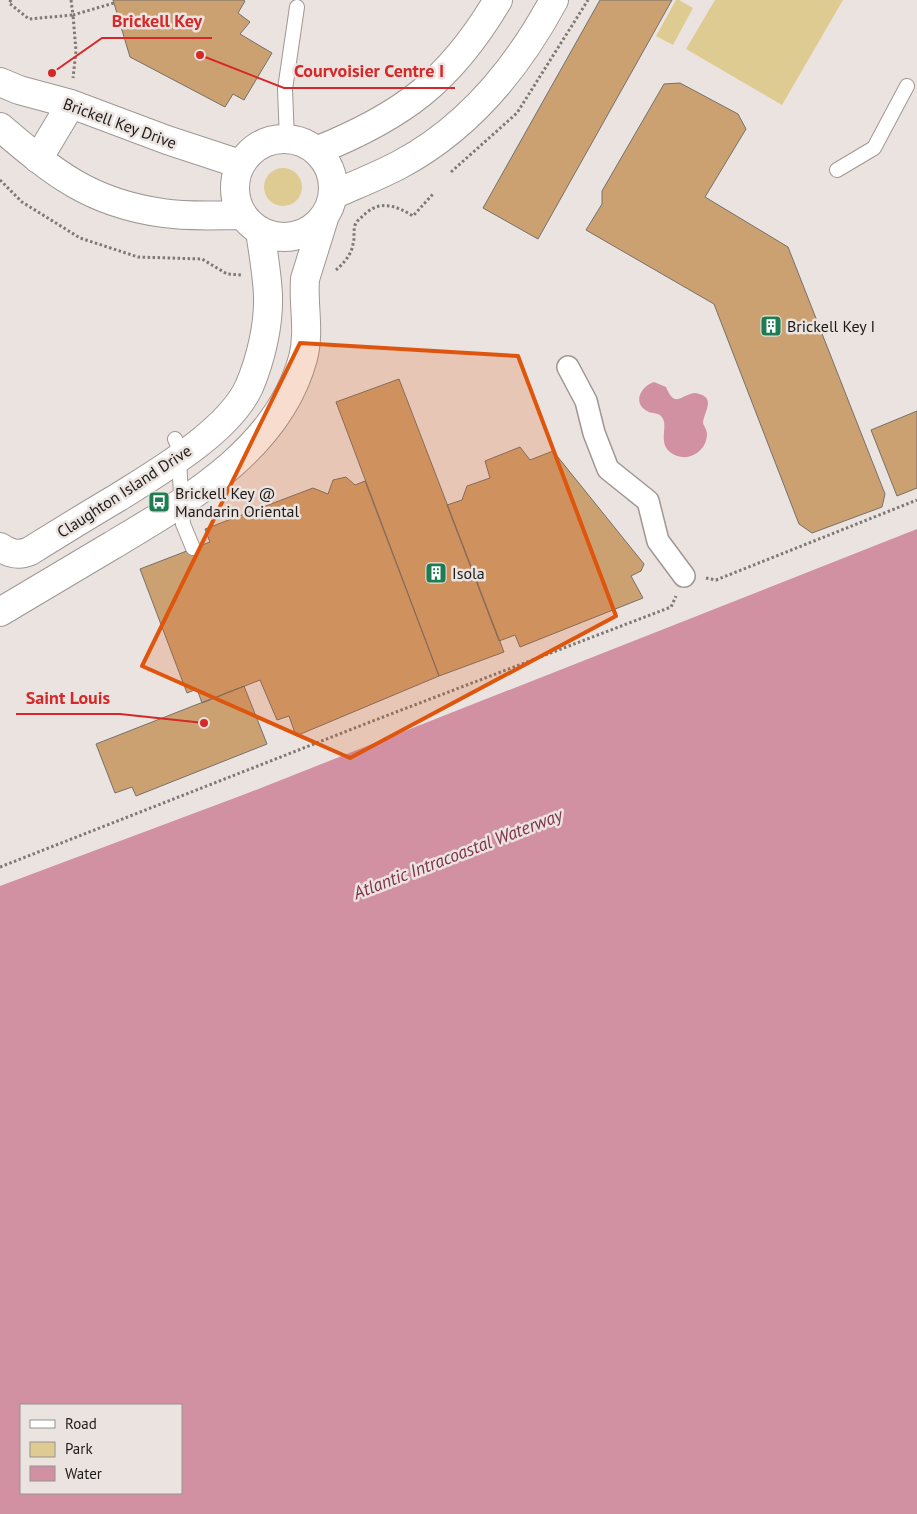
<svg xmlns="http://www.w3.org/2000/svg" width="917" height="1514" font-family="'PT Sans',sans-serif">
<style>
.green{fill:#decb92}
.water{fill:#d291a2;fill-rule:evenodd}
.building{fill:#cca171;stroke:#75706a}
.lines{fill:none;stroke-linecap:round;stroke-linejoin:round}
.service-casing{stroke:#9f9793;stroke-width:16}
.pedestrian-casing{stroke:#9f9793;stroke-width:24}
.minor-casing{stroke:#9f9793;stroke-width:30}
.path{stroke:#7f7976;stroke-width:3;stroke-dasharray:2.5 2.5;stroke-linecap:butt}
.service{stroke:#fff;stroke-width:14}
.pedestrian{stroke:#fff;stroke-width:21}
.minor{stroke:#fff;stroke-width:28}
.marked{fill:#de560d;fill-opacity:0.2;stroke:#de560d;stroke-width:4;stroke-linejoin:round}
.labels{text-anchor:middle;stroke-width:5;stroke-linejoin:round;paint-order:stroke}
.street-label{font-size:16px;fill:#1c1917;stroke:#ebe3df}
.poi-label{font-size:16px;fill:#1c1917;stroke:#ebe3df;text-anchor:start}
.water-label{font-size:18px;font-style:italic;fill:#80314b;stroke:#ebe3df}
.leader{fill:none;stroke:#d62828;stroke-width:2}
.callout-dot{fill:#d62828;stroke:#ebe3df;stroke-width:2}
.callout-label{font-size:18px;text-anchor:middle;font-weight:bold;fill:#d62828;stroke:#ebe3df;stroke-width:5;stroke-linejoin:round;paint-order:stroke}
</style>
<rect width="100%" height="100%" fill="#ebe3df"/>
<path class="green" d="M676,0H679L693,8L673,45L656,36Z
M715,0H843L782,105L686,49Z
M264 187a19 19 0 1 1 38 0a19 19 0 1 1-38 0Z"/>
<path class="water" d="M654,382L666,387C675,408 679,396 694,393C718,396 704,411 703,423C704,426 707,430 707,434C707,449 692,461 677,456C653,446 671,426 661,416C657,412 651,414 647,411C632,403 641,386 654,382Z
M917,529V1514H0V886L248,793ZM21,1405H181V1493H21Z"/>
<path class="building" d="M113,0H243L245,1L238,13L250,22L240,34L272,53L244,100L233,94L225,107L130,57Z
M600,0H672L538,239L483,208Z
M680,83L738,114L746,129L705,197L788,247L885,494L882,507L812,533L799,524L714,304L586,230L602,204V191L664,84Z
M399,379L504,652L439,676L336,402Z
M917,411V488L897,496L871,430Z
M520,447L530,460L553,451L644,564L641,571L631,576L643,598L520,647L515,635L499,641L447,505L462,500L467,486L490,478L485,461Z
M346,477L355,485L365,481L439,676L296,736L289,716L277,720L260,680L202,703L197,689L187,693L140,569L210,542L205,529L313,488L328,494L333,480Z
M244,686L267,744L136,796L132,787L115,793L96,744Z"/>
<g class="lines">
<g class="service-casing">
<path id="service" d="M287,140L285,89L297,7
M837,170L874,148L907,86
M175,439L178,446L183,524L193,548"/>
</g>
<g class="pedestrian-casing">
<path id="pedestrian" d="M568,367L586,401L594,433L608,469L648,501L658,541L684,576"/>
</g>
<g class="minor-casing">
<path id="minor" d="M0,82L19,90L71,104L167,140L240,164
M0,127C54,173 90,203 163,213C189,217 217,215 243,215
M235 188a49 49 0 1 1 98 0a49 49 0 1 1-98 0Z
M316,151C403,116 450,81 498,0
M38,159L71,104
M333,195C355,185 378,176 399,165C467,129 518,67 554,0
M0,547C10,554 19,556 30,551C59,533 88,515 117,498C158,472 228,432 249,387C261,359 269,324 268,295C267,273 263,252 260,231
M0,612C37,590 74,568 111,546C186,501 278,450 303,358C310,331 303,306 305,279L325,215"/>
</g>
<path class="path" d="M11,0L9,3L29,19L73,15L76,51L73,78
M71,0L73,15L114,3
M451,172L517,113L588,0
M0,180L22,202L80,238L138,257L202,259L227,274L242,275
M336,270C343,264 352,254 353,244C355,238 353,232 355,225C357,220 362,217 366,213C381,200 397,206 413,216L433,194
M706,578L716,580L917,500
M0,867L370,722L671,607L676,596"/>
<use href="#service" class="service"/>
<use href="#pedestrian" class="pedestrian"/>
<use href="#minor" class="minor"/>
</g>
<path class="marked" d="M300,343L518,356L616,616L350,758L142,666Z"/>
<defs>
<g id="building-square" transform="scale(1.125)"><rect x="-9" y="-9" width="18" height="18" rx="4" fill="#1e7c53" stroke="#ebe3df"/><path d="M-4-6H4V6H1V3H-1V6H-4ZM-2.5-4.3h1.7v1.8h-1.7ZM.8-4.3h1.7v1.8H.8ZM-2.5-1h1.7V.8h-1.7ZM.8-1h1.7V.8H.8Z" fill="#fff"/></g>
<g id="bus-square" transform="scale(1.125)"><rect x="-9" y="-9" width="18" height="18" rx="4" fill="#1e7c53" stroke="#ebe3df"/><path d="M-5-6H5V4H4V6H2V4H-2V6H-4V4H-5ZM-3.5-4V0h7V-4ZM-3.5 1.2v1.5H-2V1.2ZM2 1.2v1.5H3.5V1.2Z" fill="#fff"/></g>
</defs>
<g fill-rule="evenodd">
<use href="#building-square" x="771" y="326"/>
<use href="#bus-square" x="159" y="502"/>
<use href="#building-square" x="436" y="573"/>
</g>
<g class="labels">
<g class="street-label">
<text transform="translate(120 123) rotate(20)" y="6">Brickell Key Drive</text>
<text transform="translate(124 491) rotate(-33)" y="6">Claughton Island Drive</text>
</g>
<g class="poi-label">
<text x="787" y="332">Brickell Key I</text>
<text x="175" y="499">Brickell Key @<tspan x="175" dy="18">Mandarin Oriental</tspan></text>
<text x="452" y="579">Isola</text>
</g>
<g class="water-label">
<text transform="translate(458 854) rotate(-21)" y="6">Atlantic Intracoastal Waterway</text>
</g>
</g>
<path class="leader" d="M52 73L102 38H212M200 55L284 88H455M204 723L120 714H16"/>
<g class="callout-dot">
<circle cx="52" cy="73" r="5"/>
<circle cx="200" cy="55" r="5"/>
<circle cx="204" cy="723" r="5"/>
</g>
<g class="callout-label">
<text x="157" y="27">Brickell Key</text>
<text x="369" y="77">Courvoisier Centre I</text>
<text x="68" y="704">Saint Louis</text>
</g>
<rect x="20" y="1404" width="162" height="90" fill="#ebe3df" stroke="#98928f"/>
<rect x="30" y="1420" width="25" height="8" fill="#ffffff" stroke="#98928f"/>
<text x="65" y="1429" font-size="15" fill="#1c1917">Road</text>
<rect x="30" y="1442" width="25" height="15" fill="#decb92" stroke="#98928f"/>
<text x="65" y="1454" font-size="15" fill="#1c1917">Park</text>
<rect x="30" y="1466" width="25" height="15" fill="#d291a2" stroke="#98928f"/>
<text x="65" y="1479" font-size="15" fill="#1c1917">Water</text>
</svg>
